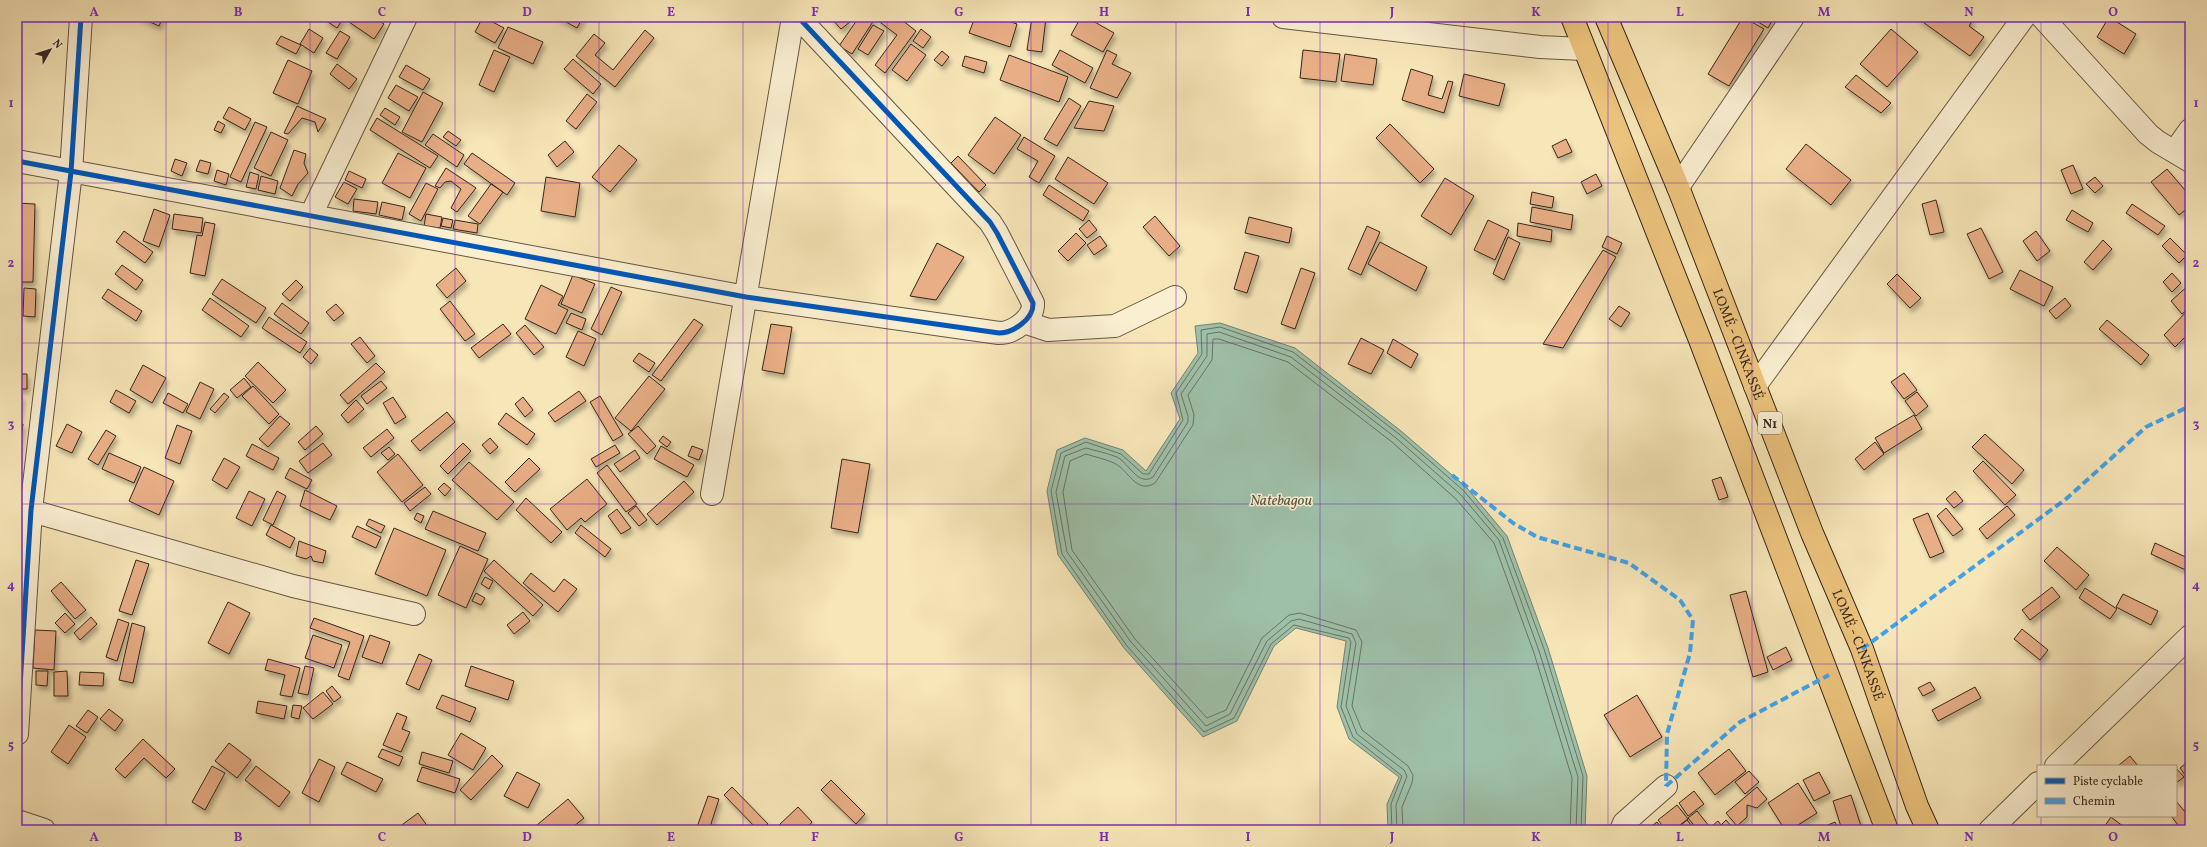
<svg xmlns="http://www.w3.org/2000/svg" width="2207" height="847" font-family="Vollkorn,serif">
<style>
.water{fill:#9ec0a9;stroke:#748270}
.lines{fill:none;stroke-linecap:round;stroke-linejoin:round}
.shore{stroke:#6a7362;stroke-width:1}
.building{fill:#e8ae86;stroke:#36261b;filter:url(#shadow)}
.street-casing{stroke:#665642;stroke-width:24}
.highway-casing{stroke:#36261b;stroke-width:24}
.street{stroke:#faefd1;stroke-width:22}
.highway{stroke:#ecc37c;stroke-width:22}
.quiet{stroke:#3fa2ea;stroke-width:4;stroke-dasharray:8 4;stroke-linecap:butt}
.cycleway-casing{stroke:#faefd1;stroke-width:8}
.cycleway{stroke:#0057b8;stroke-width:5}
.grid{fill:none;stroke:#7b2cbf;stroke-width:1;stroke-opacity:0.55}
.labels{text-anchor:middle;stroke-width:3;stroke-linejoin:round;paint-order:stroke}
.shield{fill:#faefd1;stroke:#716252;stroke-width:1}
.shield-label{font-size:13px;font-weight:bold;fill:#36261b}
.street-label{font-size:14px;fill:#36261b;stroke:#faefd1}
.water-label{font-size:15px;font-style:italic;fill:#555446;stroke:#faefd1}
.neatline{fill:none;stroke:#7b2cbf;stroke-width:1.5}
.grid-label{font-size:13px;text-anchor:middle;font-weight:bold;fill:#7b2cbf}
</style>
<defs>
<filter id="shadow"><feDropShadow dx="2.5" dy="4.5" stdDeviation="2" flood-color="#0004"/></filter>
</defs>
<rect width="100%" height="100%" fill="#f7e6b8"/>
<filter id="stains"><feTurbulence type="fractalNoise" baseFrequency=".005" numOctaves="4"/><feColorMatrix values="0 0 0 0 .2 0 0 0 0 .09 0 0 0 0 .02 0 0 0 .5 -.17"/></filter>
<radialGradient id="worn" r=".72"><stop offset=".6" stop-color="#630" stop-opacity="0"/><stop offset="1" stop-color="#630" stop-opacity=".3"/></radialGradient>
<path class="water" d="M1220,323L1295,348L1401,431L1467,488L1507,536L1548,648L1587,776L1585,830H1388L1387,804L1399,777L1349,739L1337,707L1346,641L1296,628L1274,646L1237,721L1203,737L1124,648L1058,555L1047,491L1057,450L1085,438L1123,450L1146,471L1180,419L1171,393L1198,353L1195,326Z"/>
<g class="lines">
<path class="shore" d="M1392,830L1391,804L1402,776L1353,737L1341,707L1351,642L1349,638L1294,625L1271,644L1234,718L1204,732L1127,646L1062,554L1051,491L1061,453L1086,442L1121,454L1143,474H1149L1183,420L1176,393L1202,354L1201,330L1220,327L1293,352L1399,434L1464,491L1503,538L1544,649L1583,776L1581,830
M1397,830L1396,805L1407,776L1404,770L1357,734L1346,706L1356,643L1352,634L1299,619L1291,621L1267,641L1230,714L1206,726L1131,642L1067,552L1056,492L1065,456L1086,448C1096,451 1107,453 1117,457C1128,462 1138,487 1153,477L1188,422V416L1181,394L1207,356V334L1219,332L1291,357L1396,438L1461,495L1499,540L1539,651L1578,777L1576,830
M1403,830L1402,807L1412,783L1413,775L1408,766L1362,730L1352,706L1362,642L1356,630L1300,613L1289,615L1262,638L1226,710L1207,718L1135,639L1072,550L1063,492L1070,461L1086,454C1095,457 1105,459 1114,463C1128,469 1136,495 1155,483L1193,425L1194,415L1188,395L1212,360L1213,339H1219L1288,362L1392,442L1456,499L1494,543L1534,653L1572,778L1570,830"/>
</g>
<path class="building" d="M139,17H163L159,26Z
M327,17H344L337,28L325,20Z
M348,17H373L384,24L374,39L346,20Z
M483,17L504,28L495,43L475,32Z
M557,17H583L577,28Z
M830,17H846L850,22L841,29Z
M859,17H876L852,54L839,46Z
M880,17H898L916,31L885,73L875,65L897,35L877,20Z
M975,17H996L1017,24L1010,47L969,33Z
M1032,17H1046L1042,52L1027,50Z
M1081,17H1086L1114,33L1103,52L1071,35Z
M1743,17L1764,29L1729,86L1708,74Z
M1750,17H1774L1768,28Z
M1916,17H1969L1973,20L1969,26L1984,37L1970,56Z
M2109,17L2136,34L2124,54L2097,37Z
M873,25L884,31L868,55L858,49Z
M508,27L543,42L533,64L498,48Z
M309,29L323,38L314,53L300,44Z
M921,29L931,37L923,48L913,41Z
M1891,29L1918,52L1887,87L1860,64Z
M645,30L654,38L615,87L576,56L594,34L605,43L595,55L613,70Z
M340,31L350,37L337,59L326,53Z
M281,36L301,45L296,54L276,44Z
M911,44L926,55L907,81L892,70Z
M494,50L510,57L494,92L479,85Z
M1060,50L1093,68L1085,83L1052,65Z
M1107,50L1117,55L1112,64L1131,73L1117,98L1090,88Z
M1303,50L1340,54L1336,82L1300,78Z
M942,51L949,57L942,66L934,60Z
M1345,54L1377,59L1373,85L1341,81Z
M1009,55L1068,77L1059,102L1000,80Z
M965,56L987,62L984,73L962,66Z
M573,59L601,84L593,94L564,69Z
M288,60L312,71L298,104L273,93Z
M337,64L357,79L349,89L330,74Z
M406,65L430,79L423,90L399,77Z
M1411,69L1433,76L1428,95L1442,99L1448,81L1453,82L1444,113L1402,100Z
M1464,74L1505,84L1499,106L1459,96Z
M1856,75L1891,103L1881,113L1845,87Z
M396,85L418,97L409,111L388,98Z
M423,92L443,103L422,142L402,132Z
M587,94L597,102L576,129L566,121Z
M1069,98L1081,106L1057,146L1044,139Z
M1089,101L1114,106L1104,131L1074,128Z
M297,106L326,119L318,132L315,122L302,118L288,134L284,133Z
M229,107L251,119L245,130L223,118Z
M385,108L400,117L395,125L380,115Z
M995,117L1021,135L994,174L968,155Z
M377,118L438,156L430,168L370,130Z
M218,121L225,125L221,133L214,130Z
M255,122L267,127L241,182L230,177Z
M1390,124L1434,169L1420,183L1376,138Z
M448,131L461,140L456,146L443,137Z
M271,132L288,140L271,176L254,168Z
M433,134L464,155L457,167L425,145Z
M1024,137L1055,156L1039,183L1029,177L1038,161L1017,149Z
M1566,139L1572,152L1558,158L1552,146Z
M565,141L574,152L557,167L548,155Z
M1806,144L1851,180L1831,205L1786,169Z
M619,145L637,160L610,192L592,177Z
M294,150L306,154L304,163L308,173L298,184L292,196L280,188Z
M398,153L426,168L410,198L382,183Z
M472,153L515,183L507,195L464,164Z
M958,156L986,185L979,192L951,163Z
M1068,157L1108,183L1094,204L1055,179Z
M175,159L187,163L182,176L171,171Z
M200,160L211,163L208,174L196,171Z
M2073,165L2083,189L2071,194L2061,170Z
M446,168L476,188L457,212L451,208L461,189L451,181L445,182L440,188L435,186Z
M2167,169L2190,196V206L2179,215L2151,182Z
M217,170L229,174L226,185L214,181Z
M349,171L366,179L362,188L345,180Z
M250,172L259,175L256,189L246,187Z
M1596,174L1602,186L1587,194L1581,182Z
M261,176L278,181L275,194L258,190Z
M546,177L580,183L575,217L541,211Z
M2095,177L2103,186L2095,193L2086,184Z
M1445,178L1474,196L1451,235L1421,216Z
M344,182L357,189L348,204L335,197Z
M426,183L438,189L421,221L409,214Z
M491,184L503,192L480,224L468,216Z
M1049,185L1089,211L1083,221L1043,195Z
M1532,192L1554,197L1552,208L1530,204Z
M354,199L378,202L376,214L353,211Z
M1936,200L1944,232L1930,235L1922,204Z
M382,202L405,207L402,220L379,215Z
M17,203L35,204L33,282H17L19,223H17Z
M2132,204L2165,226L2158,235L2126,213Z
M1532,207L1573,215L1571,230L1530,222Z
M154,209L170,215L159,247L143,241Z
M2072,210L2093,223L2088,232L2066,220Z
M174,214L203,218L201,233L172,229Z
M426,214L442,217L440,228L424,226Z
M1155,216L1180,246L1169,256L1143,227Z
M1249,217L1292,228L1289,243L1245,233Z
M443,218L453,220L451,228L441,226Z
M455,220L478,224L477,233L453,229Z
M1089,220L1097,230L1087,238L1079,229Z
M1488,220L1509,230L1495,260L1474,250Z
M205,222L215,224L205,276L190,273L197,235L202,236Z
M1518,223L1552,230L1551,242L1517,236Z
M1367,226L1380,232L1361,275L1348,269Z
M1981,228L2003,272L1989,279L1967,234Z
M124,231L153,252L145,263L116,242Z
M2036,231L2050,251L2037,261L2023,241Z
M1076,233L1086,243L1068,261L1058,251Z
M1100,236L1107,246L1094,255L1087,245Z
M1607,236L1622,243L1617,254L1602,247Z
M1508,237L1520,243L1504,280L1493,274Z
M2170,238L2187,255L2179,263L2162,246Z
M2103,240L2112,249L2093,270L2084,262Z
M1380,242L1427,267L1416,291L1368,264Z
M937,243L964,257L936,300L910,296Z
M1603,250L1616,257L1563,348L1543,344Z
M1245,252L1259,256L1247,293L1234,289Z
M122,265L143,280L136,290L115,274Z
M456,268L466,281L447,298L436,285Z
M1301,268L1315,273L1295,329L1281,324Z
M2020,270L2053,287L2044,306L2010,289Z
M2172,273L2181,283L2172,292L2163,282Z
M1897,274L1921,298L1910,308L1887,284Z
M573,275L595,284L582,313L561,304Z
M222,279L266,308L256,323L212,294Z
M296,280L303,287L290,301L282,294Z
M2190,284V307L2182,314L2171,301Z
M541,285L563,296L558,305L568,310L556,334L525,319Z
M611,287L622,292L602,335L591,329Z
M24,288L36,289L35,317L23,316Z
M108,289L142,311L136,321L102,298Z
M17,291L21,292L17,317Z
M210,298L249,326L241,337L202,310Z
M2065,298L2071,306L2056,319L2049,311Z
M450,301L475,334L465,341L440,309Z
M282,303L309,323L301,334L274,314Z
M336,304L344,313L334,321L326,312Z
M1619,306L1630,313L1621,327L1609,319Z
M2190,308V332L2175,347L2164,335Z
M571,313L586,319L582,330L566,323Z
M269,317L307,342L300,353L262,328Z
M694,319L703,325L661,381L652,375Z
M2107,320L2149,355L2141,365L2099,329Z
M503,324L511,334L479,358L471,348Z
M771,324L792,327L784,374L762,370Z
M525,325L544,347L534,355L516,333Z
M578,331L596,339L584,366L566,357Z
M360,337L375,356L367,363L351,344Z
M1361,338L1384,350L1371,374L1348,364Z
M1393,339L1418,354L1411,368L1387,353Z
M310,348L318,355L311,364L303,357Z
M639,353L655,363L649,372L633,361Z
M258,362L286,390L273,403L245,376Z
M376,363L385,372L348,404L340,395Z
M143,365L166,378L152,403L130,390Z
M1904,373L1917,390L1904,399L1891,382Z
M17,374H27V389H17Z
M649,376L665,389L631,431L615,418Z
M244,378L251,387L237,398L230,390Z
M381,381L387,388L367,404L361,396Z
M200,382L214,389L200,419L186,412Z
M253,386L279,414L269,424L242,396Z
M116,390L136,401L129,413L110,402Z
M579,391L586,401L555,422L548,413Z
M1917,392L1928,406L1916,416L1905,401Z
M168,393L188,404L183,413L163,403Z
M224,393L229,397L215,413L210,409Z
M17,395L22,396L19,419L17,418Z
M600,396L623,435L613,441L590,402Z
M393,397L406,417L395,424L383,403Z
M523,397L533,410L525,417L515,404Z
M356,400L364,409L348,423L341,415Z
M447,412L455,422L420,451L411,441Z
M506,413L535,434L527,445L498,424Z
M1914,415L1922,429L1884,453L1875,438Z
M280,416L290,424L268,447L259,439Z
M17,423L23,424L17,466Z
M67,424L82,432L72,453L56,446Z
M177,425L192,431L180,464L165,458Z
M316,426L323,434L305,450L298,442Z
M638,426L656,446L647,454L628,434Z
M387,429L394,438L371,457L363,448Z
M106,430L116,436L98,465L88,459Z
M1985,434L2024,470L2012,484L1972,447Z
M663,436L671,442L667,447L659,441Z
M490,438L498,447L490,454L482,445Z
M1875,442L1884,454L1864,470L1855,459Z
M323,443L332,455L308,473L299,461Z
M463,443L471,451L448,474L440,466Z
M252,444L279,458L273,470L246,456Z
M615,445L620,453L596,467L591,459Z
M661,446L694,465L687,477L654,459Z
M692,446L703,450L699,460L688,456Z
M389,447L395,454L388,460L381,453Z
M635,450L640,458L620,472L614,464Z
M109,453L141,467L134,483L102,469Z
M398,454L423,485L402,502L377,472Z
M224,458L240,467L227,489L212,480Z
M529,458L540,469L515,492L505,482Z
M842,459L870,464L858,533L831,528Z
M1983,461L2016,495L2005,505L1973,471Z
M469,462L514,502L497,520L452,480Z
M607,465L637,504L626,512L597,473Z
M144,467L174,481L159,515L129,501Z
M290,468L312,480L307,489L285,478Z
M1721,477L1728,497L1719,500L1712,480Z
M587,479L607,504L585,522L581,518L567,530L550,509Z
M684,481L694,492L657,525L647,514Z
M444,483L451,489L445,496L438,489Z
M425,487L431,494L410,511L404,503Z
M305,490L337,506L330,520L300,506Z
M249,491L265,499L252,526L236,518Z
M277,491L286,496L273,525L263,520Z
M1955,491L1963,501L1954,508L1946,499Z
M526,498L562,532L551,543L516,510Z
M636,506L647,520L639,526L628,513Z
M2007,506L2015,515L1987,539L1979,529Z
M1946,508L1963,529L1953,536L1937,516Z
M617,509L631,528L621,534L608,516Z
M433,511L486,533L478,551L425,529Z
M417,513L424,516L421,523L414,519Z
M1928,513L1944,552L1930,558L1913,519Z
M369,519L385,526L381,533L366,525Z
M271,525L295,538L290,548L266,535Z
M581,525L611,549L605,557L575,533Z
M357,526L381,537L376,548L352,537Z
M394,528L446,550L427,596L375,574Z
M299,541L326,551L323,563L313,561L311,556L306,559L296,556Z
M2155,543L2190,559V572L2151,554Z
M460,546L488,559L466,608L438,595Z
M2057,547L2089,575L2076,590L2044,561Z
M136,560L149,564L132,615L119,611Z
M494,560L543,605L533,616L484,571Z
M531,573L554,592L564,579L577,589L558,612L523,583Z
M485,577L493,581L489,589L481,584Z
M61,582L86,610L75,619L51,591Z
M2052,587L2060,597L2030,620L2022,610Z
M2085,588L2117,609L2110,619L2079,598Z
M1746,591L1768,672L1753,677L1730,595Z
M476,593L485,598L481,605L472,601Z
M2123,594L2158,611L2151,625L2116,607Z
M228,602L250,613L229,654L208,643Z
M523,612L530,621L514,634L507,625Z
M65,613L75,624L65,633L55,623Z
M91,617L97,624L80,640L74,633Z
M314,618L364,636L349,680L338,676L350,642L310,628Z
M118,619L129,623L117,661L106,657Z
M132,623L145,627L133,683L119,680Z
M2022,629L2048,650L2040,660L2014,639Z
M35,630L56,631L54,670L33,668Z
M313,635L342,645L334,668L305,658Z
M370,635L390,642L382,664L362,657Z
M1786,647L1792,660L1773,670L1767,657Z
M419,654L432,660L419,690L406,684Z
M268,659L300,668L292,697L280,695L285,675L265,670Z
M305,666L314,668L308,695L298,693Z
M471,666L514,681L508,700L465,686Z
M36,671H48L47,686L36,685Z
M67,671L68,696H54V672Z
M80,672L104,673L103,686L79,685Z
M1930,682L1935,690L1923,696L1918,688Z
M332,686L341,697L334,702L326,691Z
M1975,687L1981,698L1938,721L1932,710Z
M323,692L333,704L313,719L303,708Z
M442,695L476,708L470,722L436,708Z
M1637,695L1662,737L1630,757L1604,715Z
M258,701L287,706L284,719L256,713Z
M293,705L302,706L299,719L291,717Z
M109,709L123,720L115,731L100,719Z
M88,710L98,717L87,733L76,726Z
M397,713L407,717L402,729L410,732L401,752L383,745Z
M69,725L86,737L68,764L51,752Z
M461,733L486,748L473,770L448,755Z
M143,739L175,769L166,778L144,758L125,778L115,769Z
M229,743L251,760L237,778L215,761Z
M382,749L403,757L399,766L378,757Z
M1729,749L1746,771L1715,795L1698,773Z
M422,752L453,761L449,773L419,764Z
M492,755L503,766L471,800L460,790Z
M2130,756L2138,766H2120L2119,765Z
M319,759L335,767L319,802L302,793Z
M2190,760V782L2180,768Z
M347,762L383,779L376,792L341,774Z
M212,766L225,773L205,810L192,802Z
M256,766L290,792L279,807L245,780Z
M422,767L460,779L455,793L417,781Z
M2176,768L2184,777L2176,783Z
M1749,771L1759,782L1745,794L1735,782Z
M517,772L540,784L528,808L504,796Z
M1819,772L1830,793L1814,801L1803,780Z
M831,780L865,814L856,824L821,790Z
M1798,783L1817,813L1790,830H1785L1768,803Z
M732,787L768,824L761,830H758L724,795Z
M1757,787L1767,799L1757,808L1747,805V817L1737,826L1726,813Z
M1694,791L1704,804L1688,816L1679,803Z
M1851,795L1861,826L1842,830L1833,801Z
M708,796L719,799L709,830H696Z
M568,799L584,818L569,830H531Z
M2176,801L2190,818V830H2182L2171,816H2176Z
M1677,805L1688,819L1673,830H1666L1658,820Z
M798,807L812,822L807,828L809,830H784L779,825Z
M1697,811L1709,826L1705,830H1698L1688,818Z
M418,813L428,827L425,830H395Z
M2111,817L2128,830H2102Z
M1687,820L1695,830H1675Z
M1726,820L1733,828L1730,830H1707L1718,821L1721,825Z
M1657,822L1663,830H1646Z
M1835,822L1839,830H1816Z"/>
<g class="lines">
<g class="street-casing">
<path id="street" d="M1283,17L1540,47L1583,49
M2042,17L2148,134L2158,142L2190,161
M2175,151L2190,130
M17,161L746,297L999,333C1013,333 1034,319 1033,303L997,233L990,222L798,17
M1678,187L1793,17
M311,215L406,17
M1024,322L1048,330L1115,326L1175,297
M1755,386L2024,17
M712,494L793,17
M18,507L293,586L414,614
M17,734L31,510L71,172L81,17
M2056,766L2190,636
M17,821L44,830
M1621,830L1624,823L1666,786
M1990,830L2038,783"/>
</g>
<g class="highway-casing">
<g id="highway">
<path d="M1572,17L1700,340L1887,830"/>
<path id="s1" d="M1606,17L1678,187L1812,533L1862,649L1917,806L1928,830"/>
</g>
</g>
<use href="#street" class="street"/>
<use href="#highway" class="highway"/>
<path class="quiet" d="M1452,475L1513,523L1537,537L1629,563L1680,600L1693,620L1690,653L1667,734L1666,786
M1862,649L2066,499L2146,427L2190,406
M1666,786L1740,722L1829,675"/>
<g class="cycleway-casing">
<path id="cycleway" d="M17,161L746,297L999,333C1013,333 1034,319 1033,303L997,233L990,222L798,17
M17,734L31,510L71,172L81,17"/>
</g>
<use href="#cycleway" class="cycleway"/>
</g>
<path class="grid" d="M166,17V830M310,17V830M455,17V830M599,17V830M743,17V830M887,17V830M1031,17V830M1176,17V830M1320,17V830M1464,17V830M1608,17V830M1752,17V830M1897,17V830M2041,17V766M17,183H2190M17,343H2190M17,504H2190M17,664H2190M2041,816V830"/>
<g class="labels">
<rect class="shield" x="1758" y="412" width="24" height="22" rx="3"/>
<g class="shield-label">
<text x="1770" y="428">N1</text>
</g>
<g class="street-label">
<text dy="5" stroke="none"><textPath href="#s1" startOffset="353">LOMÉ - CINKASSÉ</textPath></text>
<text dy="5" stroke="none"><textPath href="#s1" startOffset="677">LOMÉ - CINKASSÉ</textPath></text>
</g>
<g class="water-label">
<text x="1281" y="505">Natebagou</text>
</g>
</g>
<rect width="2207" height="847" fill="none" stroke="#f7e6b8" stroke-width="44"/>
<rect x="2037" y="765" width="140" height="52" fill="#faefd1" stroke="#ac9f88"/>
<rect x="2045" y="778" width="20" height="6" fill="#0057b8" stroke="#ac9f88"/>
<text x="2073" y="785" font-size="12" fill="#36261b">Piste cyclable</text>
<rect x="2045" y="798" width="20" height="6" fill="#3fa2ea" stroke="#ac9f88"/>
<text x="2073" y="805" font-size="12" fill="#36261b">Chemin</text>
<g transform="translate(50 50) rotate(51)" stroke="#faefd1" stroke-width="3" paint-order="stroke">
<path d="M0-3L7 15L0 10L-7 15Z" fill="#36261b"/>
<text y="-6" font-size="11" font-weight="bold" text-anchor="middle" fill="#36261b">N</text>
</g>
<rect x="22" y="22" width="2163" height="803" class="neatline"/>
<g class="grid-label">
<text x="94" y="16">A</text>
<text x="238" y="16">B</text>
<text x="382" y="16">C</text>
<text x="527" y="16">D</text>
<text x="671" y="16">E</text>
<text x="815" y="16">F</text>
<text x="959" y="16">G</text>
<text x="1104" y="16">H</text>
<text x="1248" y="16">I</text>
<text x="1392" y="16">J</text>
<text x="1536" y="16">K</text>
<text x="1680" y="16">L</text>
<text x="1824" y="16">M</text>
<text x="1969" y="16">N</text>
<text x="2113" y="16">O</text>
<text x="11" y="107">1</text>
<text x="2196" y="107">1</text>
<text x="11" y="267">2</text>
<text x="2196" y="267">2</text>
<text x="11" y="428">3</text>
<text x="2196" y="428">3</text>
<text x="11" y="589">4</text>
<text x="2196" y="589">4</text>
<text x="11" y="749">5</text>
<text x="2196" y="749">5</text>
<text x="94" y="841">A</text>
<text x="238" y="841">B</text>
<text x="382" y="841">C</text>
<text x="527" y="841">D</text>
<text x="671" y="841">E</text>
<text x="815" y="841">F</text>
<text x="959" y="841">G</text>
<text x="1104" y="841">H</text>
<text x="1248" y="841">I</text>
<text x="1392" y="841">J</text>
<text x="1536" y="841">K</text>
<text x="1680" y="841">L</text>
<text x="1824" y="841">M</text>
<text x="1969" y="841">N</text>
<text x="2113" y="841">O</text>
</g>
<rect width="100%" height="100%" filter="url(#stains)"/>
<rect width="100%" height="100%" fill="url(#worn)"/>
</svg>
